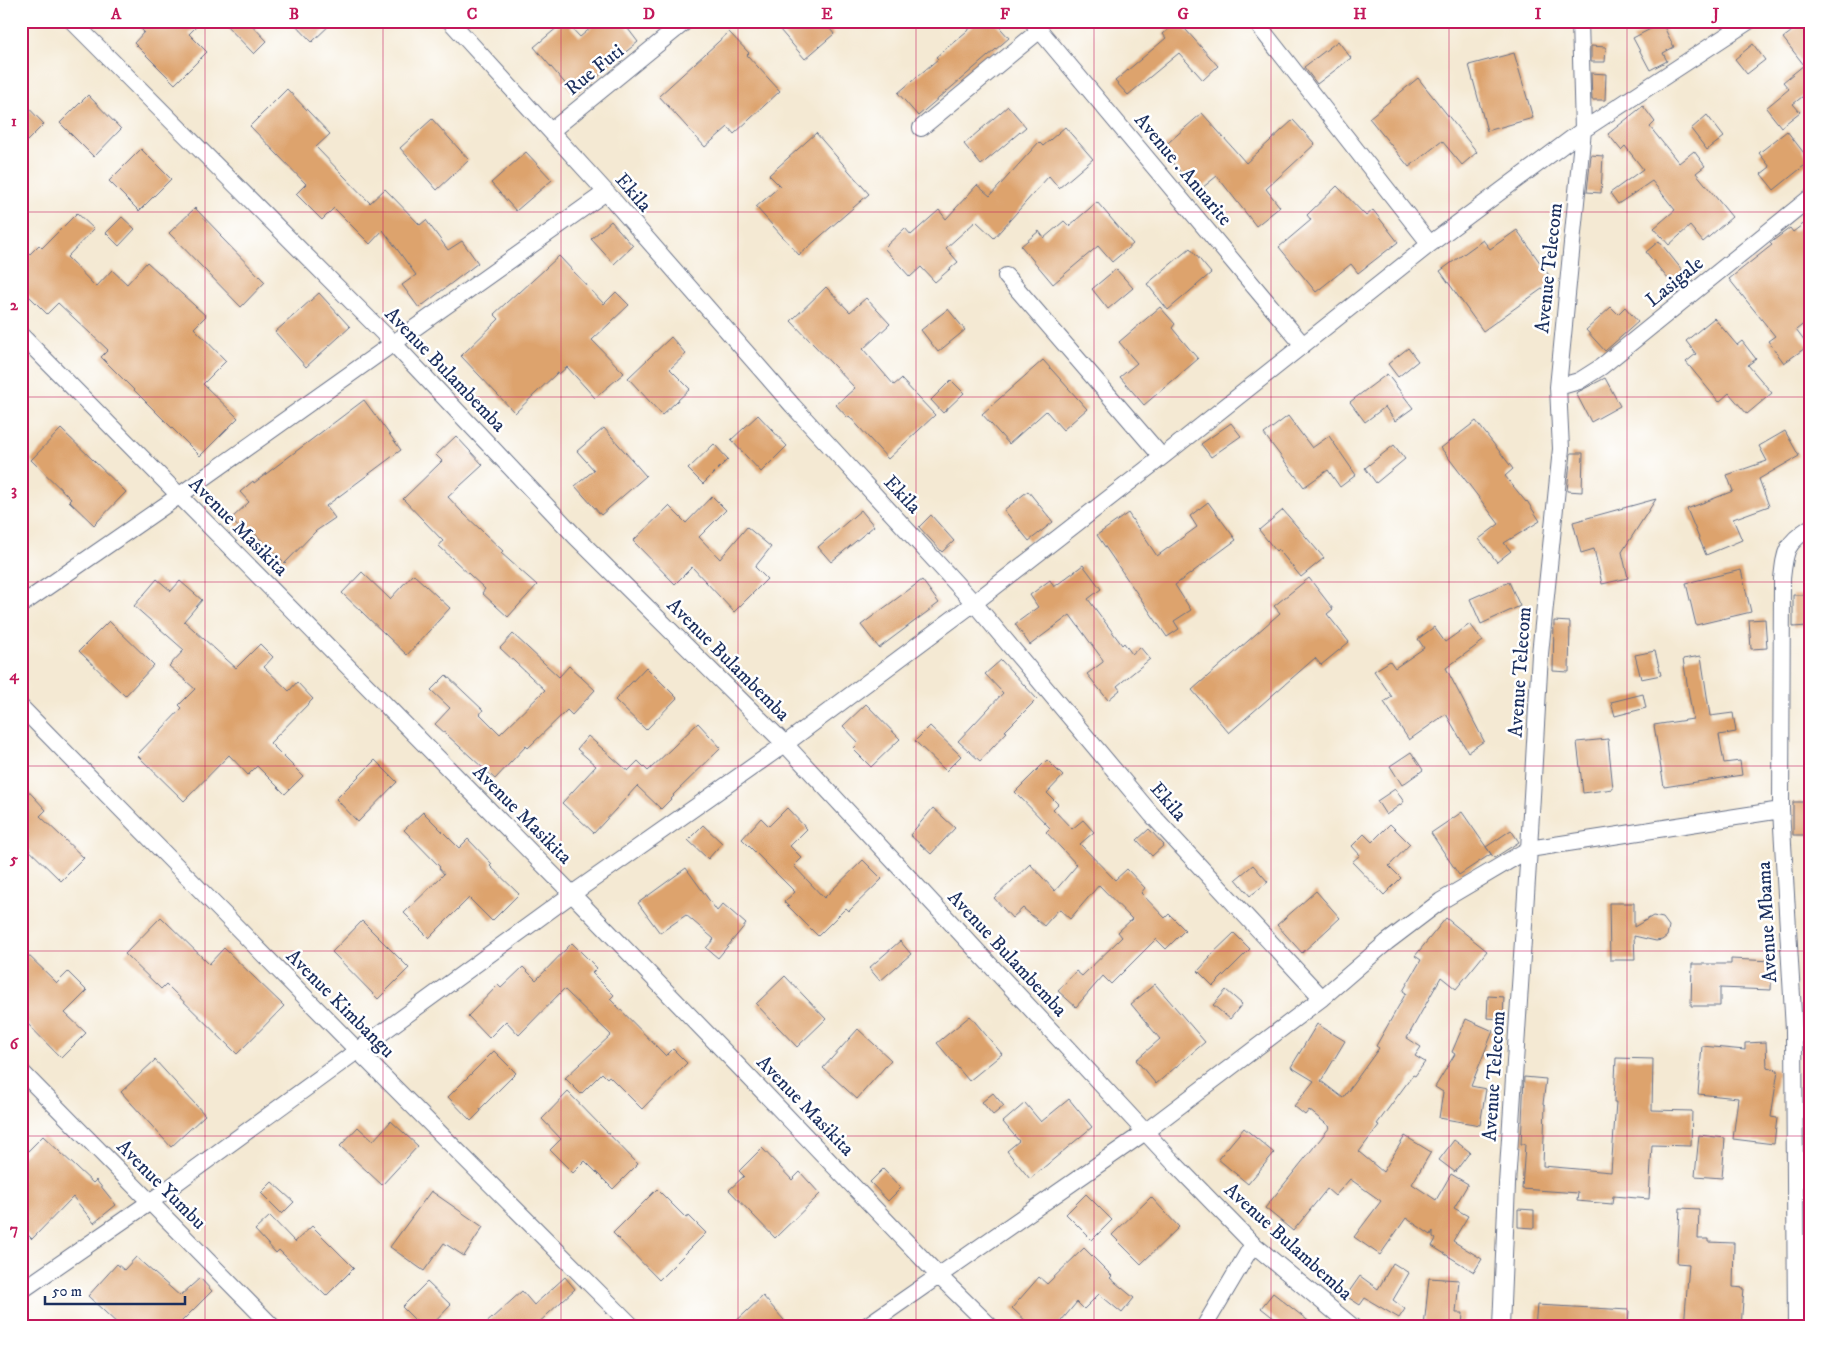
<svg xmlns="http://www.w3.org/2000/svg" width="1832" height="1348" font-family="'IM FELL DW Pica',serif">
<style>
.building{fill:#dda36d}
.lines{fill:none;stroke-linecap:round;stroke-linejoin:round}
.street-casing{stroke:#677087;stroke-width:18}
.street{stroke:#fff;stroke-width:16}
.grid{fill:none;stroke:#c2185b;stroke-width:1;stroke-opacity:0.55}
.labels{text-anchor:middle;stroke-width:5;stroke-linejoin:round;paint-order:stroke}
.street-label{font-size:20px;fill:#1b2f5e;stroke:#fff}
.neatline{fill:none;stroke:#c2185b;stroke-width:2}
.grid-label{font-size:16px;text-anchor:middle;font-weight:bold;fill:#c2185b}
</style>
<rect width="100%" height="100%" fill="#fff"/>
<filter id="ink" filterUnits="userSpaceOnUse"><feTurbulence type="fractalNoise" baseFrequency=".02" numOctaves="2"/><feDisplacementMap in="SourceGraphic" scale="10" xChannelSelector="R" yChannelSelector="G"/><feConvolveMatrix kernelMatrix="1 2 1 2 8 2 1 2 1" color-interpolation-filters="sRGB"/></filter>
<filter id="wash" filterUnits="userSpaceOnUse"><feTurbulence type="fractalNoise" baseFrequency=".0096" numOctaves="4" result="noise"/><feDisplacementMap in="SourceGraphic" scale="20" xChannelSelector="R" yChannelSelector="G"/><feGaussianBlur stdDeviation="1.12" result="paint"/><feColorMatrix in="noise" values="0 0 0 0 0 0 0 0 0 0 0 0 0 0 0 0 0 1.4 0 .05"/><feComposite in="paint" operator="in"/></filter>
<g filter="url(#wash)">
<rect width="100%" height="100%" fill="#f4e9d3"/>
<g id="blocks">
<path class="building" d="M133,21H202L189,34L207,52L175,84L134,43L144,32Z
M222,21H248L267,41L254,54Z
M292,21H334L312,42Z
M565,21L580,37L599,21H622L638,42L600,73L601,74L575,95L534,47Z
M790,21H824L834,34L805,59L780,30Z
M979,21H994L1009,38L918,116L898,93L938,59L936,57Z
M1178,21L1218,66L1203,80L1179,53L1128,95L1115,81L1166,38L1163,34Z
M1805,21H1811V90L1793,104L1800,112L1781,127L1766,108L1789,89L1783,82L1804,65L1783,38Z
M1662,23L1674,47L1663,53L1667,61L1650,70L1633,38Z
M729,32L749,53L747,55L780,91L734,134L728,127L705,147L659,96Z
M1338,41L1351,58L1317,84L1304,67Z
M1753,44L1765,60L1747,74L1735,59Z
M1591,46L1606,47L1605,62H1591Z
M1514,53L1533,118L1487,131L1469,65Z
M1591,73L1606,74L1605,100H1592Z
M1418,78L1477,152L1462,165L1442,141L1409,167L1369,118Z
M287,89L330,134L316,147L370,203L385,189L420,225L426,220L448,250L462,241L478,263L419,308L402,285L416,275L383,230L370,244L334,208L322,220L296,194L306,184L250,126Z
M88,95L121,129L94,157L60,123Z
M21,100L44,124L21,147Z
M1008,106L1026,127L981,165L964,144Z
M1643,106L1655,122L1650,127L1679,163L1694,151L1705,166L1696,173L1732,217L1703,242L1690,226L1669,245L1654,228L1675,210L1652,181L1618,204L1610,193L1643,169L1625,146L1621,150L1608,134Z
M1202,113L1246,163L1293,120L1315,144L1266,189L1280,207L1256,226L1217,176L1197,192L1161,149Z
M1707,115L1724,137L1707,150L1691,129Z
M432,119L469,160L437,190L400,148Z
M1065,127L1093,159L1059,188L1049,176L994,238L976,221L946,248L958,262L935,282L921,267L910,277L884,248L905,228L911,235L939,210L946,219L977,185L990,196L1039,142L1043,146Z
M1787,131L1810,161L1774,190L1761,174L1770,167L1759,153Z
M816,133L869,194L799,255L756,207L780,186L769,175Z
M141,149L171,179L139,211L109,181Z
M526,152L552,180L516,211L491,183Z
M1591,155L1603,156L1601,193L1587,192Z
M1337,186L1366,216L1373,210L1398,242L1358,273L1351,264L1316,292L1279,247L1311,220L1307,215Z
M1097,202L1133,244L1112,262L1098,246L1053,284L1021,246L1039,231L1044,238L1064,221L1069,226Z
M195,208L221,235L220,236L265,282L241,307L169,233Z
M77,213L94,229L67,257L96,287L112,270L127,284L147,262L206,316L194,328L226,361L203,384L238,418L200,456L101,357L108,350L58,303L47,314L21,288V263L39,245L42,248Z
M122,217L135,229L119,246L106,233Z
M1811,218V318L1796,330L1808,346L1784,363L1768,341L1775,336L1729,279L1772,245L1770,243L1790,228L1793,232Z
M611,221L633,246L614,264L591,239Z
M1517,230L1553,281L1483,331L1440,271L1483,240L1490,249Z
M1659,241L1690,280L1677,290L1646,252Z
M1190,248L1211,273L1168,310L1147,284Z
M559,256L604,304L616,292L629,305L592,340L624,373L595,398L567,367L559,374L557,373L515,413L461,356L499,319L494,314L518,292L519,293Z
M1116,269L1133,288L1108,309L1092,289Z
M826,287L850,312L866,298L890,324L863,349L894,385L901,379L935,415L888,459L849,416L848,418L836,405L855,388L791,321Z
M319,293L350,327L306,367L275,332Z
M1160,307L1175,324L1172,328L1198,359L1144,405L1120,377L1137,363L1119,342Z
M1611,307L1618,314L1625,307L1638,322L1605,351L1586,330Z
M948,309L965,330L938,352L921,330Z
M1714,318L1737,345L1742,341L1756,359L1748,365L1772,393L1747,414L1729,393L1719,402L1686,362L1696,354L1686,341Z
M671,337L686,354L670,369L690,389L662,415L628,378Z
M1408,348L1418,361L1398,377L1388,364Z
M1043,360L1087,409L1063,430L1046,411L1009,444L982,414Z
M1387,374L1413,408L1395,421L1385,407L1365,422L1350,402Z
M1605,378L1620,406L1591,422L1576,393Z
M951,380L964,393L943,413L931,400Z
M364,400L401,450L326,506L335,518L316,531L285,563L253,532L247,537L231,519L249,502L240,492L253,481L254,483Z
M758,415L787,446L761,472L731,440Z
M1288,416L1312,448L1329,436L1356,475L1340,487L1328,470L1304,487L1264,434Z
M1476,421L1513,469L1505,476L1526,502L1527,501L1540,521L1504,543L1511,551L1497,562L1479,539L1499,524L1441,448Z
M1231,423L1241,436L1211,457L1201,444Z
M604,428L646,476L601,515L575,486L594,470L577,451Z
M61,429L126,492L94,525L69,501L71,499L31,460Z
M1785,431L1799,456L1759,479L1769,506L1733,519L1742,540L1706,555L1687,509L1733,491L1727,475L1767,461L1759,446Z
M456,436L483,465L448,497L462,512L503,551L501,553L537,585L508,617L482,593L485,589L439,546L443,541L403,499L442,461L436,455Z
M714,444L728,459L703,484L688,469Z
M1394,445L1405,459L1376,483L1365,468Z
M1571,453H1583L1582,492L1567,491Z
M1028,491L1053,522L1029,541L1004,510Z
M712,496L726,510L699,537L720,559L747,527L771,547L755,567L767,579L734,612L692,567L675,584L633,541L669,506L686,523Z
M1656,499L1622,552L1628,578L1602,584L1594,549L1581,553L1573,522Z
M1208,502L1236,540L1175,585L1191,610L1174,621L1179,629L1167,637L1097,535L1128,513L1157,556L1197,527L1190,516Z
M861,510L874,526L831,562L818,547Z
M1283,510L1324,558L1301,577L1278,549L1276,551L1259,530Z
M931,515L954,541L942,552L919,527Z
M1083,565L1101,589L1088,599L1122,645L1124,643L1132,654L1140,647L1150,659L1117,686L1120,690L1108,700L1087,674L1103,662V660L1070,615L1030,645L1015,624L1038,607L1030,595L1050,580L1054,587Z
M1741,570L1751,612L1696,625L1686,583Z
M362,572L390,599L413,574L450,608L407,655L342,593Z
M1309,578L1333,609L1327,614L1349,642L1321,665L1315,658L1229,733L1192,690L1280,613L1274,606Z
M157,579L171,591L180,581L202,600L184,621L236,668L260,644L273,657L264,667L289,691L297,682L313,699L270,743L303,776L285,794L257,766L248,775L229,755L184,801L137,755L182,708L179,705L195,689L169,666L184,650L134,606Z
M922,580L939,603L879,648L861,625Z
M1509,582L1520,606L1481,624L1470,599Z
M1793,595H1808V626L1793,627Z
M1765,619L1767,648L1751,649L1749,620Z
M109,621L154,665L125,696L79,651Z
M1554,621L1570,622L1569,672L1553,671Z
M1470,624L1483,641L1446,668L1484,741L1468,752L1446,714L1409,740L1384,702L1392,697L1374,671L1390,661L1395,668L1424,648L1418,639L1434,627L1445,642Z
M513,634L559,677L569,666L595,690L572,715L567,710L528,748L526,746L495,779L435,724L450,708L431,690L446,675L483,710L480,714L500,734L545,690L500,648Z
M1655,651L1661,675L1641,679L1635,655Z
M1701,656L1710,716L1733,713L1736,732L1719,735L1724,763L1740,761L1742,775L1664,787L1654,725L1693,719L1683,659Z
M1001,660L1037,699L1005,731L1007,732L980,761L958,741L1003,693L985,674Z
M646,667L677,698L646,730L615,700Z
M1643,694L1646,708L1615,716L1611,702Z
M866,704L900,739L871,767L853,749L859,743L843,726Z
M698,723L721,748L673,795L674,796L661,809L637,786L594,833L562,803L596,766L577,749L588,736L628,771L638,761L648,771Z
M930,726L961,756L946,771L915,741Z
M1608,739L1613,789L1583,793L1577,742Z
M1411,752L1423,770L1402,785L1390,766Z
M375,760L397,782L358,822L336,799Z
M1047,760L1063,776L1047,793L1058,804L1053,809L1072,829L1083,820L1094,832L1080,844L1115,880L1127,869L1145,888L1141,893L1165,918L1169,914L1185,930L1166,949L1156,939L1111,984L1103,976L1076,1007L1058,991L1076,971L1082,976L1122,937L1118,932L1132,919L1099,885L1070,919L1059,909L1044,926L1023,908L1012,918L994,898L1030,864L1055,891L1077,865L1046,832L1050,828L1015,792Z
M21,783L46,810L40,816L84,858L61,881L21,842Z
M1395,789L1404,802L1386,815L1377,801Z
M1793,802H1811V835H1793Z
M787,808L807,829L790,846L802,858L794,866L824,898L863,860L882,879L849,911L846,908L818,936L784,902L795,892L742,839L761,818L769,826Z
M933,808L955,828L931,854L910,835Z
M423,812L459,848L468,839L492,864L490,866L519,894L492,921L469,898L429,938L404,913L444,874L439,868L440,867L404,830Z
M1462,812L1491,854L1459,875L1431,833Z
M1390,824L1410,844L1389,866L1401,878L1384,895L1352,862L1360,855L1352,846L1364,834L1372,842Z
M703,825L722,843L708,859L688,840Z
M1149,829L1164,845L1152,856L1137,840Z
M1511,830L1519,842L1494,858L1486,847Z
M1253,865L1268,882L1250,896L1236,879Z
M686,868L717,911L723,904L746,924L718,958L706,948L714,939L686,915L660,933L638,903Z
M1316,891L1340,918L1302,953L1277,925Z
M1609,903H1634V927L1653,916L1663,918L1669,926L1667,936L1662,940L1656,941L1634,936L1635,960H1610Z
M161,917L209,964L224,948L284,1006L237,1054L166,984L161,989L125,954Z
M1446,918L1487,951L1456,989L1441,977L1407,1038L1421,1047L1415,1056L1425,1062L1415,1076L1413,1075L1377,1124L1379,1125L1359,1152L1383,1172L1405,1136L1431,1152L1412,1184L1436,1200L1451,1174L1468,1184L1454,1208L1468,1216L1453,1241L1482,1259L1474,1272L1432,1246L1436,1239L1433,1237V1231L1431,1235L1406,1218L1380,1255L1354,1237L1381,1201L1350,1179L1335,1196L1327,1189L1293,1231L1265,1208L1330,1127L1309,1110L1305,1115L1294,1106L1314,1081L1291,1067L1317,1024L1345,1041L1321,1081L1343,1098L1379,1048L1376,1046L1406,993L1403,991L1421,960L1415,956Z
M362,921L409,968L378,999L332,952Z
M1234,933L1250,949L1213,986L1198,971L1210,958L1209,957Z
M900,941L911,954L880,981L869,968Z
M572,943L597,968L592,973L614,995L610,999L666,1056L673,1049L687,1063L642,1109L609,1076L607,1078L602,1073L581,1094L565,1078L611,1035L564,989L519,1035L506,1021L489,1038L468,1016L498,985L501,988L523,967L536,980Z
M21,948L57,983L68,972L87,991L65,1013L86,1033L61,1058L21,1017Z
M1731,959L1772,961L1771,990L1720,988V1006H1691L1692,964H1731Z
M785,976L826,1019L797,1047L756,1004Z
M1155,984L1205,1042L1156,1084L1136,1060L1160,1039L1131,1004Z
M1226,990L1242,1004L1230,1019L1213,1005Z
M1488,996L1504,997L1503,1019L1487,1018Z
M970,1016L1002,1054L969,1081L937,1043Z
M1466,1019L1493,1031L1471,1086L1486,1089L1480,1125L1439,1118L1443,1092L1435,1087L1455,1054L1452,1052Z
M858,1029L891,1060L857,1099L823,1068Z
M1766,1042L1767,1068L1778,1070L1771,1117L1777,1118L1774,1144L1733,1139L1738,1098L1698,1094L1702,1046L1745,1050V1043Z
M494,1051L516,1073L480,1109L481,1111L471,1121L448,1097Z
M1616,1058L1653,1059L1652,1110L1692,1111L1691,1146L1652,1145L1649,1199L1613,1196L1612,1204L1577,1201L1578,1193L1522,1189L1525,1144H1521L1524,1077L1546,1079L1543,1104L1545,1105L1543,1166L1611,1172L1616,1102H1614Z
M155,1060L205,1115L171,1147L121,1092Z
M568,1092L638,1164L613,1189L585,1161L573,1173L550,1150L561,1139L542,1119Z
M993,1093L1004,1106L993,1115L982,1102Z
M1069,1099L1092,1127L1030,1179L1007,1151L1019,1141L1003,1122L1025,1103L1041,1122Z
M391,1121L418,1146L382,1185L340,1146L358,1127L373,1141Z
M1244,1128L1274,1153L1248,1184L1218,1159Z
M1699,1135L1725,1138L1722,1178L1695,1176Z
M43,1136L93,1183L96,1180L116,1205L94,1223L73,1197L32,1239L21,1228V1158Z
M1454,1140L1470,1152L1455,1172L1439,1160Z
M762,1148L792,1180L800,1172L820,1194L775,1238L729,1190L744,1176L739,1171Z
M883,1169L901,1188L888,1201L870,1182Z
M272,1182L294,1202L282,1214L261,1193Z
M657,1189L686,1218L689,1216L706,1233L659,1280L613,1233Z
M431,1191L483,1227L464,1256L444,1243L424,1271L390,1247Z
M1086,1194L1112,1220L1092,1240L1066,1214Z
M1151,1197L1179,1227L1141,1264L1112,1235Z
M1680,1208L1699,1209L1698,1239H1708V1242L1734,1243L1733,1287L1744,1288L1741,1327H1684L1689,1264L1677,1263Z
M1518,1209L1534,1210V1228L1518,1227Z
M270,1216L295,1242L312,1226L354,1268L326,1296L279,1250L276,1253L255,1230Z
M1084,1248L1112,1276L1110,1278L1134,1298L1122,1313L1099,1294L1084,1309L1077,1302L1056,1327H1032L1012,1308L1039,1277L1047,1284Z
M136,1257L180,1296L200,1278L212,1291L176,1327H121L88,1296L117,1264L124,1270Z
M1393,1263L1409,1273L1393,1300L1405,1309L1399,1318L1365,1298L1360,1305L1346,1296L1360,1276L1378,1289Z
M565,1277L575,1289L534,1327H482L522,1291L534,1305Z
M1429,1278L1459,1280L1456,1313H1463L1462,1327H1424Z
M427,1282L451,1305L430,1327H422L402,1307Z
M1273,1293L1316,1327H1285L1261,1308Z
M763,1296L790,1327H730Z
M1537,1305L1629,1310L1628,1327H1535Z"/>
</g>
</g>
<g filter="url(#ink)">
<use href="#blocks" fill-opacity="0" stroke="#677087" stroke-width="1"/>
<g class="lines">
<g class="street-casing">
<path id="street" d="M72,21L393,343L575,536L785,744L1174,1163L1253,1244L1353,1327
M450,21L606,192L793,406L974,603L1152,815L1322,998
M1032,21L1303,345
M1255,21L1430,244
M921,128L1040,30
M551,131L686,21
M1006,276L1162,457
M21,335L572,894L749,1077L938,1275L991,1327
M1558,387L1579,381L1601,367L1811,197
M21,605L180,495L606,192
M21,707L358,1051L633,1327
M21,1071L273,1327
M21,1291L150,1202L572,894L785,744L974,603L1162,457L1430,244L1583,130L1749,21
M865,1327L1145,1132L1322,998L1387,942L1441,901L1529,849L1781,810
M1204,1327L1253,1244
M1501,1327L1507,1184L1529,849L1540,654L1561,449L1558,387L1583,130L1580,21
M1796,1327L1794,1030L1781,810L1782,579C1785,550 1786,543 1811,527"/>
</g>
<use href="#street" class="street"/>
</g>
</g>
<path class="grid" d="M205,21V1327M383,21V1327M561,21V1327M738,21V1327M916,21V1327M1094,21V1327M1271,21V1327M1449,21V1327M1627,21V1327M21,212H1811M21,397H1811M21,582H1811M21,766H1811M21,951H1811M21,1136H1811"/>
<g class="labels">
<g class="street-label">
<text transform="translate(594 69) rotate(-39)" y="7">Rue Futi</text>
<text transform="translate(1184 169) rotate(50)" y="7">Avenue . Anuarite</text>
<text transform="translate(634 192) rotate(49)" y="7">Ekila</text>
<text transform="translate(1548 268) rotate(-84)" y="7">Avenue Telecom</text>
<text transform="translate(1674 281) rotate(-39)" y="7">Lasigale</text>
<text transform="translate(446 369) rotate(46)" y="7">Avenue Bulambemba</text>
<text transform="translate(903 494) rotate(47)" y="7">Ekila</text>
<text transform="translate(239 526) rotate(45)" y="7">Avenue Masikita</text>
<text transform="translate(729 659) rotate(45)" y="7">Avenue Bulambemba</text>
<text transform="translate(1519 672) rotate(-86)" y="7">Avenue Telecom</text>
<text transform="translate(1169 801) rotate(49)" y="7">Ekila</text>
<text transform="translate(523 814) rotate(45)" y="7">Avenue Masikita</text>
<text transform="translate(1766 922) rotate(-93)" y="7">Avenue Mbama</text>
<text transform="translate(1008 953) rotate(47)" y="7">Avenue Bulambemba</text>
<text transform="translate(341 1003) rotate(45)" y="7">Avenue Kimbangu</text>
<text transform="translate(1493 1076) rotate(-86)" y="7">Avenue Telecom</text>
<text transform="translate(806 1105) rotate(46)" y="7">Avenue Masikita</text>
<text transform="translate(162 1184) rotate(45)" y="7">Avenue Yumbu</text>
<text transform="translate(1289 1241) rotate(42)" y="7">Avenue Bulambemba</text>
</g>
</g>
<rect width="1832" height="1348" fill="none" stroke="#fff" stroke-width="55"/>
<path d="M45 1296v8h140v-8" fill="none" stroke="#1b2f5e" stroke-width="2.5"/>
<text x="52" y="1296" font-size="15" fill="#1b2f5e" stroke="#ffffff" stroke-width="4" paint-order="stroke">50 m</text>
<rect x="28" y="28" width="1776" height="1292" class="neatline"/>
<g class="grid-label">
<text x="116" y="19">A</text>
<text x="294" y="19">B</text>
<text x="472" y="19">C</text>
<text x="649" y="19">D</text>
<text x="827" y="19">E</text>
<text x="1005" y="19">F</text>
<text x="1183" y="19">G</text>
<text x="1360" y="19">H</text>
<text x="1538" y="19">I</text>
<text x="1716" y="19">J</text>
<text x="14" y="126">1</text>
<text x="14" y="310">2</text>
<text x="14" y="495">3</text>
<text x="14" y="680">4</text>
<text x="14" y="864">5</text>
<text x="14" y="1049">6</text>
<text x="14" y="1234">7</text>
</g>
</svg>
